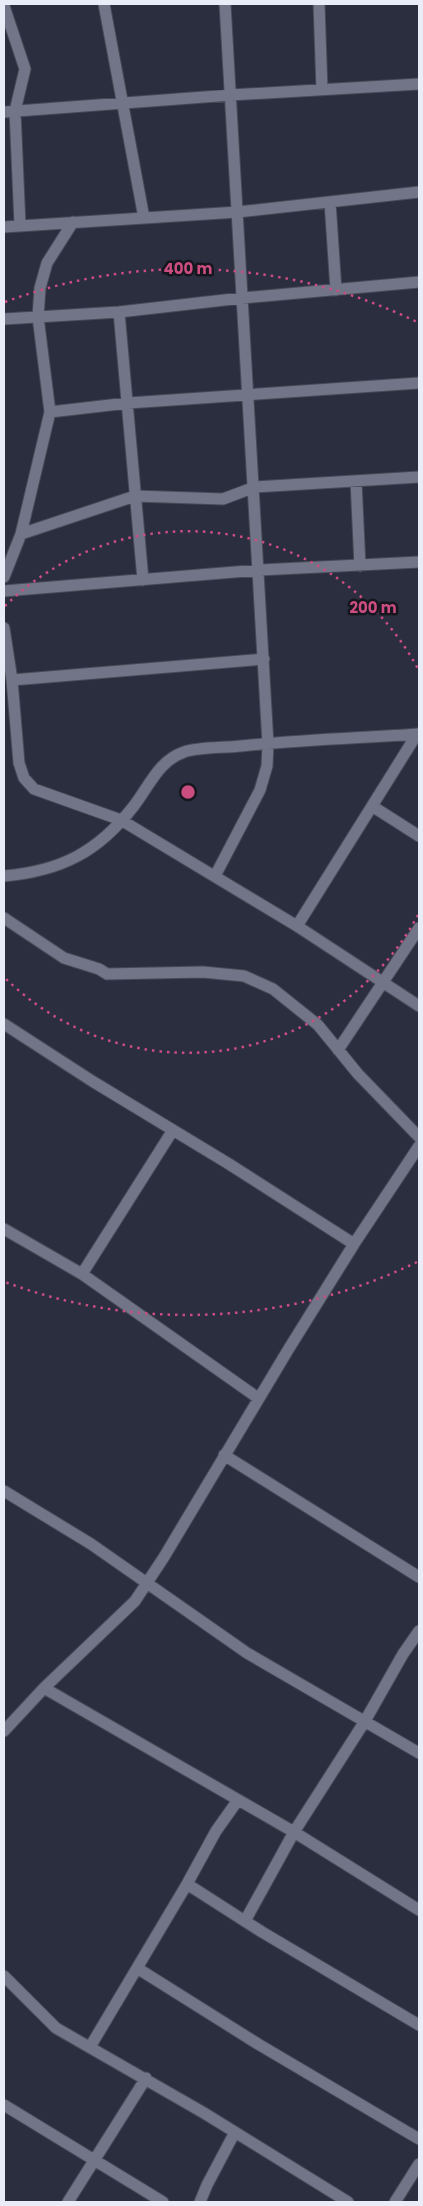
<svg xmlns="http://www.w3.org/2000/svg" width="423" height="2206" font-family="Poppins,sans-serif">
<style>
.lines{fill:none;stroke-linecap:round;stroke-linejoin:round}
.minor-casing{stroke:#474957;stroke-width:13}
.minor{stroke:#717587;stroke-width:11}
.ring{fill:none;stroke:#cc4d82;stroke-width:2.5;stroke-dasharray:2.5 5}
.centre{fill:#cc4d82;stroke:#16171e;stroke-width:2.5}
.ring-label{font-size:15px;text-anchor:middle;font-weight:bold;fill:#cc4d82;stroke:#16171e;stroke-width:5;stroke-linejoin:round;paint-order:stroke}
</style>
<rect width="100%" height="100%" fill="#2b2e3e"/>
<g class="lines">
<g class="minor-casing">
<path id="minor" d="M104,4L144,218
M319,4L322,90
M4,6L25,69L15,111L20,225
M4,112L231,95L419,84
M330,202L336,290
M4,227L238,212L419,192
M119,312L143,580
M4,319L119,312L242,298L419,282
M50,412L128,403L419,383
M356,481L360,566
M21,534L135,496L223,499L255,487L419,477
M4,577L21,534L50,412L38,317L40,288L47,263L73,222
M4,591L260,570L419,562
M4,628L12,680L19,763L24,778L34,789L121,820L297,926L419,1006
M12,680L264,659
M372,806L419,836
M4,876C61,871 98,852 133,807C149,787 158,761 184,752C199,747 224,748 241,746C300,740 360,738 419,734
M215,876L260,790L267,766L268,744L225,4
M4,918L64,958L99,969L107,974L203,972L244,976L273,989L318,1025L358,1074L419,1137
M297,926L417,734
M4,1024L92,1081L229,1164L354,1244
M338,1050L419,928
M4,1229L82,1274L258,1398
M82,1274L173,1130
M224,1455L419,1577
M4,1491L91,1544L247,1653L419,1753
M44,1688L294,1832L419,1910
M4,1731L44,1688L135,1601L164,1557L288,1350L354,1244L419,1146
M187,1884L262,1932L419,2025
M245,1921L294,1832L365,1721L403,1654L419,1631
M137,1968L258,2044L419,2139
M4,1976L56,2028L204,2113L348,2202
M90,2047L187,1884L216,1831L238,1800
M4,2105L163,2202
M68,2202L146,2078
M200,2202L207,2185L235,2132
M395,2202L419,2164"/>
</g>
<use href="#minor" class="minor"/>
</g>
<g class="ring">
<path d="M418 915A261 261 0 0 1 5 978M5 606A261 261 0 0 1 418 669"/>
<path d="M417 1262A523 523 0 0 1 5 1282M5 302A523 523 0 0 1 417 322"/>
</g>
<circle cx="188" cy="792" r="8" class="centre"/>
<g class="ring-label">
<text x="188" y="274">400 m</text>
<text x="373" y="613">200 m</text>
</g>
<rect width="423" height="2206" fill="none" stroke="#eaecf7" stroke-width="10"/>
</svg>
